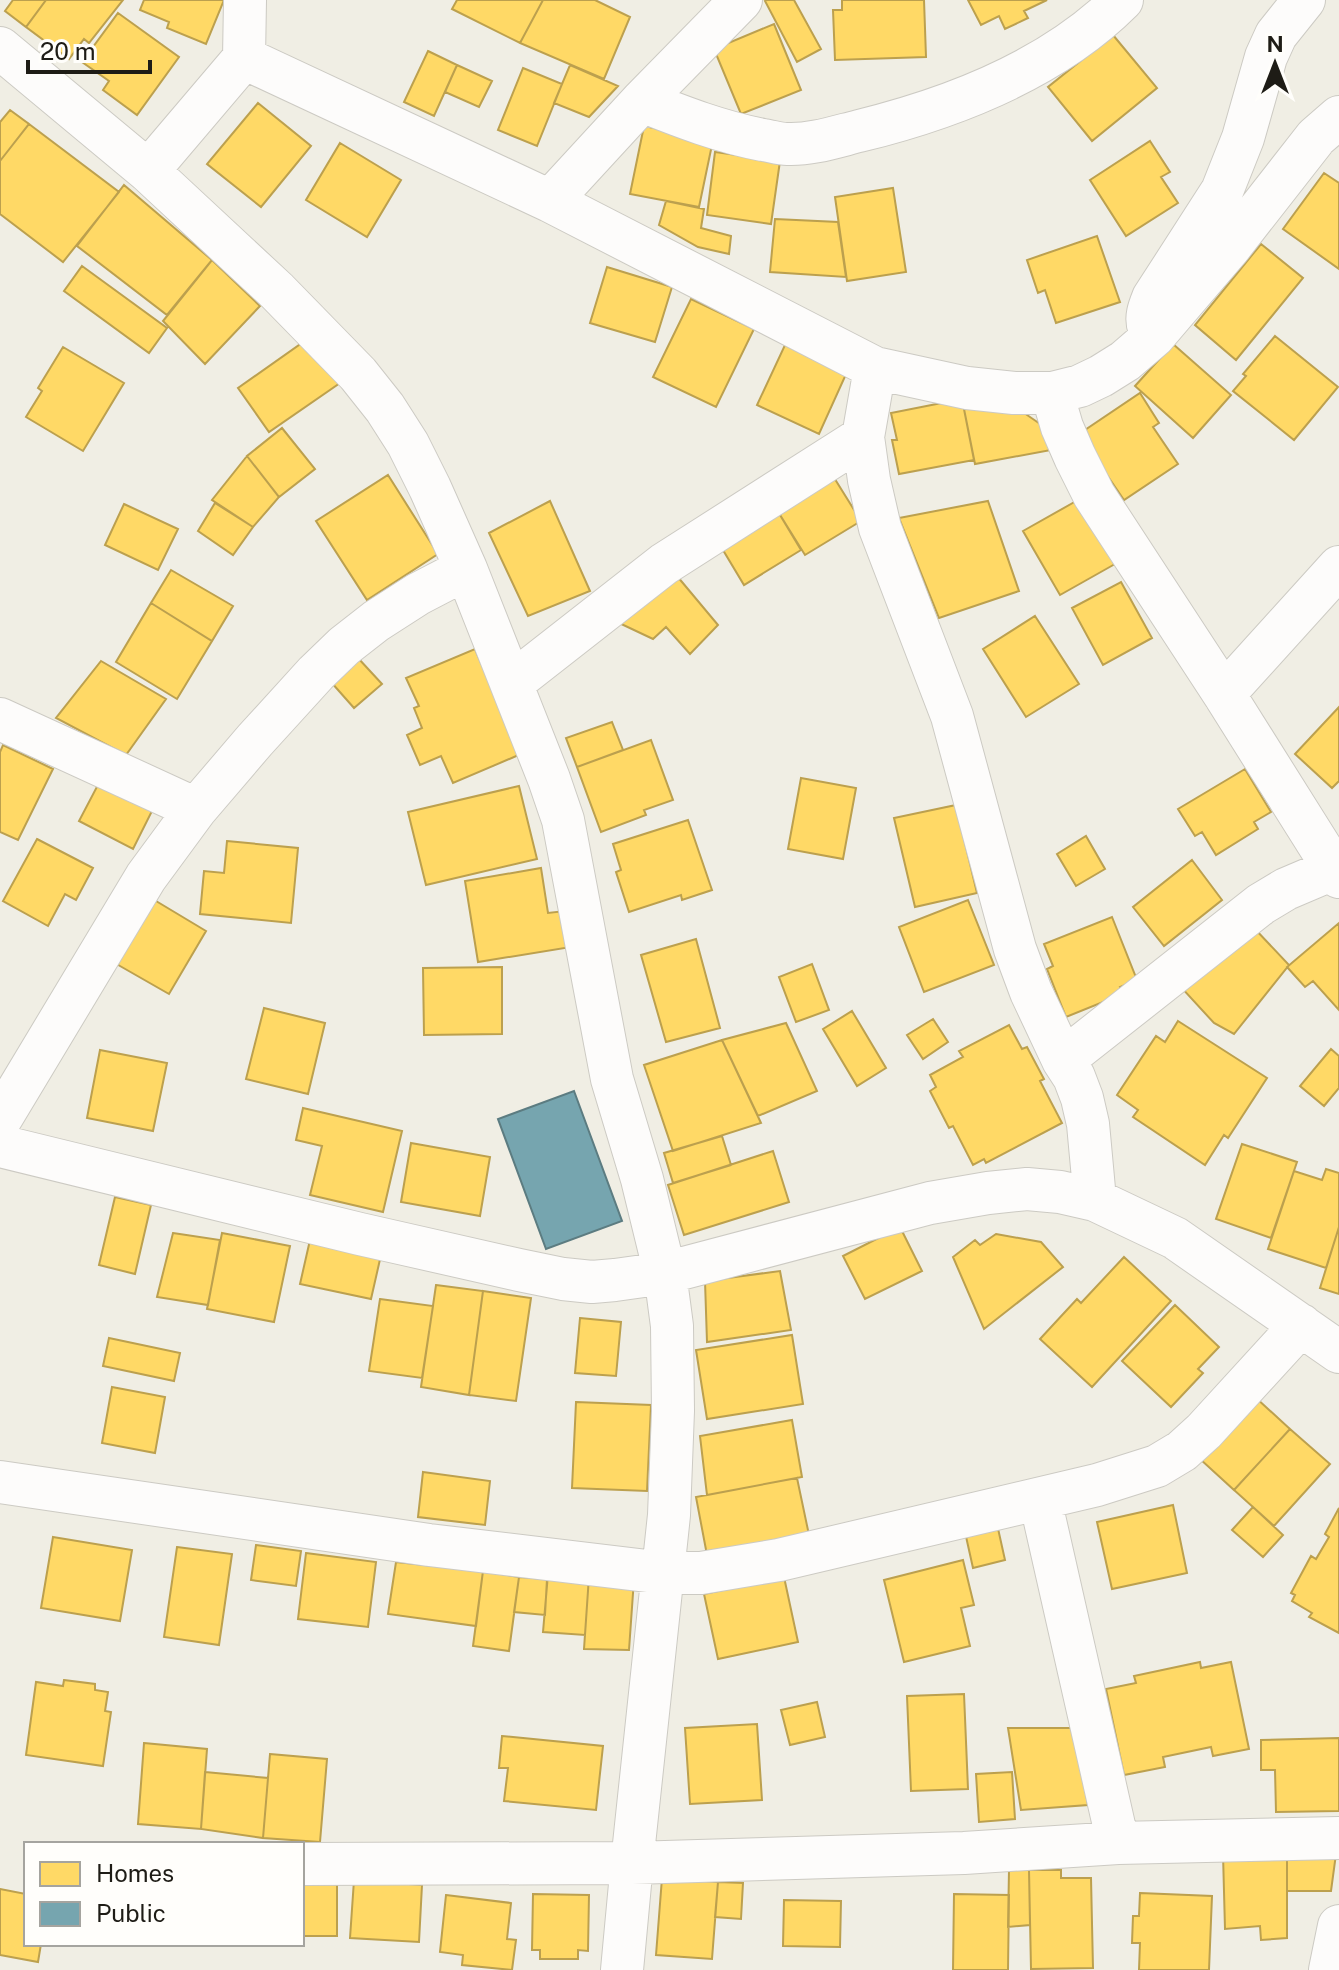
<svg xmlns="http://www.w3.org/2000/svg" width="1339" height="1970" font-family="'Public Sans',sans-serif">
<style>
.homes{fill:#ffd966;stroke:#bca04e;stroke-width:2}
.public{fill:#76a5af;stroke:#5c7c81;stroke-width:2}
.lines{fill:none;stroke-linecap:round;stroke-linejoin:round}
.minor-casing{stroke:#cccac3;stroke-width:44}
.minor{stroke:#fdfcfb;stroke-width:42}
</style>
<rect width="100%" height="100%" fill="#f0eee4"/>
<path class="homes" d="M13,0H46L26,27L5,11Z
M46,0H123L89,43L84,39L69,59L26,27Z
M144,0H224L206,44L167,28L169,22L140,10Z
M457,0H543L520,43L452,9Z
M543,0H595L630,17L604,79L520,43Z
M767,0H794L821,49L797,62L765,1Z
M842,0H924L926,57L835,60L833,10H842Z
M968,0H1047L1024,11L1028,18L1005,29L999,16L981,25Z
M118,13L179,57L137,115L103,90L109,81L82,62Z
M774,24L801,90L741,114L714,49Z
M1113,35L1157,88L1092,141L1048,87Z
M428,51L457,65L434,116L404,102Z
M457,65L492,81L479,107L445,92Z
M570,65L618,86L589,117L554,103Z
M523,68L562,84L537,146L498,130Z
M258,103L311,146L261,207L207,164Z
M10,110L29,124L0,161V122Z
M29,124L119,192L63,262L0,214V161Z
M644,126L713,140L699,207L630,194Z
M1150,141L1170,172L1161,177L1178,203L1126,236L1090,180Z
M340,143L401,180L367,237L306,200Z
M715,152L780,161L771,224L707,215Z
M1324,173L1339,183V269L1283,229Z
M124,185L212,260L167,315L77,246Z
M893,188L906,272L847,281L835,197Z
M666,201L704,209L701,228L731,236L729,254L698,247L659,225Z
M775,219L838,222L846,277L770,272Z
M1097,236L1120,302L1056,323L1045,290L1038,293L1027,260Z
M1261,244L1303,278L1236,360L1195,325Z
M212,260L260,306L205,364L163,321Z
M82,266L167,328L149,353L64,291Z
M607,267L672,287L655,342L590,323Z
M691,299L754,329L716,407L653,377Z
M1275,336L1338,387L1294,440L1233,391L1246,376L1243,374Z
M309,338L340,383L269,432L238,388Z
M1173,344L1231,395L1193,438L1135,386Z
M785,345L847,372L819,434L757,405Z
M63,347L124,383L83,451L26,417L42,391L38,388Z
M1140,393L1159,423L1153,427L1178,464L1124,500L1079,434Z
M962,399L974,460L899,474L892,440H897L891,413Z
M962,399L1014,406L1046,428L1051,450L975,464Z
M282,428L315,469L279,497L247,456Z
M247,456L279,497L253,527L212,500Z
M388,475L438,554L367,600L316,521Z
M833,476L861,521L805,555L777,510Z
M1078,500L1115,564L1060,595L1023,531Z
M550,501L590,591L528,616L489,533Z
M988,501L1019,591L939,618L899,518Z
M215,503L253,527L233,555L198,531Z
M124,504L178,529L158,570L105,545Z
M777,510L801,550L744,585L720,545Z
M171,570L233,606L212,641L151,603Z
M677,576L718,625L690,654L666,627L653,639L617,622Z
M1121,582L1152,638L1103,665L1072,608Z
M151,603L212,641L177,699L116,662Z
M1035,616L1079,684L1026,717L983,649Z
M475,649L521,754L453,783L441,756L420,765L407,735L422,728L414,708L419,706L406,678Z
M358,658L382,684L354,708L331,682Z
M101,661L166,699L126,755L56,718Z
M1339,707V781L1332,788L1295,754Z
M612,722L623,750L577,767L566,738Z
M651,740L673,800L644,810L646,815L601,832L577,767Z
M3,745L53,769L18,840L0,832V752Z
M1245,769L1271,812L1254,822L1258,829L1216,855L1202,832L1195,836L1178,809Z
M801,778L856,788L843,859L788,849Z
M101,779L154,807L133,849L79,821Z
M519,786L537,859L426,885L408,812Z
M956,805L977,893L915,907L894,818Z
M688,820L712,890L682,900L681,895L629,912L616,872L621,870L613,844Z
M1086,836L1105,869L1076,886L1057,854Z
M37,839L93,868L76,900L65,894L48,926L3,901Z
M227,841L298,848L291,923L200,914L204,871L224,873Z
M1192,860L1222,900L1164,946L1133,907Z
M541,868L548,913L565,911L571,947L478,962L465,881Z
M151,898L206,931L169,994L113,962Z
M968,900L994,965L924,992L899,927Z
M1112,917L1137,980L1120,987L1123,994L1066,1017L1047,969L1053,966L1044,944Z
M1339,923V1010L1313,981L1305,987L1287,967Z
M1254,928L1289,965L1234,1034L1214,1023L1179,985Z
M696,939L720,1028L666,1042L641,955Z
M812,964L829,1010L796,1022L779,977Z
M502,967V1034L424,1035L423,968Z
M264,1008L325,1023L308,1094L246,1079Z
M852,1011L886,1068L857,1086L823,1029Z
M933,1019L948,1042L923,1059L907,1035Z
M1178,1021L1267,1078L1228,1138L1224,1135L1205,1165L1133,1117L1138,1110L1117,1095L1156,1036L1165,1042Z
M786,1023L817,1091L758,1116L722,1040Z
M1009,1025L1022,1049L1027,1047L1044,1079L1040,1081L1062,1123L986,1163L984,1159L973,1165L953,1126L949,1128L930,1091L936,1087L930,1075L963,1057L959,1051Z
M722,1040L761,1123L673,1151L644,1065Z
M1331,1049L1339,1056V1088L1324,1106L1300,1086Z
M100,1050L167,1063L153,1131L87,1118Z
M303,1108L402,1131L383,1212L310,1195L322,1146L296,1140Z
M722,1136L731,1165L673,1183L664,1153Z
M411,1143L490,1157L480,1216L401,1202Z
M1242,1144L1297,1162L1271,1238L1216,1219Z
M773,1151L789,1202L684,1235L668,1185Z
M1326,1169L1339,1173V1227L1326,1268L1268,1249L1294,1171L1322,1180Z
M115,1197L151,1205L135,1274L99,1265Z
M900,1227L922,1271L865,1299L843,1256Z
M1339,1227V1294L1320,1288Z
M173,1233L220,1240L208,1305L157,1297Z
M222,1233L290,1246L274,1322L207,1309Z
M996,1234L1041,1242L1063,1267L984,1329L953,1257L975,1240L980,1245Z
M310,1240L381,1255L371,1299L300,1284Z
M1124,1257L1171,1301L1092,1387L1040,1339L1077,1299L1081,1303Z
M780,1271L791,1330L707,1342L705,1281Z
M436,1285L483,1291L469,1395L421,1387Z
M483,1291L531,1298L516,1401L469,1395Z
M380,1299L433,1306L422,1378L369,1371Z
M1175,1305L1219,1347L1198,1369L1203,1373L1171,1407L1122,1361Z
M580,1318L621,1322L616,1376L575,1373Z
M792,1335L803,1404L707,1419L696,1350Z
M109,1338L180,1353L174,1381L103,1366Z
M112,1387L165,1397L155,1453L102,1443Z
M1255,1397L1290,1429L1234,1490L1200,1459Z
M576,1402L651,1405L647,1491L572,1488Z
M792,1420L802,1477L707,1495L700,1436Z
M1290,1429L1330,1464L1274,1526L1234,1490Z
M423,1472L490,1481L485,1525L418,1517Z
M797,1478L809,1535L707,1555L696,1497Z
M1173,1505L1187,1573L1112,1589L1097,1522Z
M1253,1507L1283,1535L1263,1557L1232,1530Z
M1339,1508V1633L1309,1617L1312,1613L1292,1601L1295,1595L1291,1593L1311,1556L1316,1559L1329,1537L1325,1534Z
M997,1524L1005,1560L973,1568L965,1532Z
M53,1537L132,1550L120,1621L41,1608Z
M256,1545L301,1551L296,1586L251,1580Z
M177,1547L232,1554L219,1645L164,1637Z
M306,1553L376,1562L368,1627L298,1619Z
M963,1560L974,1605L961,1608L970,1646L904,1662L884,1580Z
M396,1562L483,1571L476,1626L388,1614Z
M483,1571L519,1577L509,1651L473,1646Z
M548,1574L589,1576L585,1635L543,1632Z
M589,1576L634,1579L629,1650L584,1649Z
M519,1577L547,1579L545,1615L514,1612Z
M784,1577L798,1642L718,1659L704,1594Z
M1200,1662L1201,1668L1231,1662L1249,1749L1213,1756L1211,1747L1163,1757L1165,1767L1124,1775L1106,1689L1136,1683L1134,1676Z
M64,1680L95,1684V1690L108,1692L105,1711L111,1712L103,1766L26,1755L36,1682L63,1686Z
M964,1694L968,1789L911,1791L907,1696Z
M817,1702L825,1737L790,1745L781,1710Z
M757,1724L762,1800L690,1804L685,1728Z
M1008,1728H1075L1088,1805L1021,1810Z
M502,1736L603,1746L596,1810L504,1801L508,1768H499Z
M1339,1738V1811L1276,1812L1275,1770H1261V1740Z
M144,1743L207,1749L201,1829L138,1824Z
M270,1754L327,1759L320,1842L263,1838Z
M205,1772L268,1778L263,1838L201,1829Z
M1012,1772L1015,1819L979,1822L976,1774Z
M1287,1853V1938L1261,1940L1260,1926L1225,1929L1223,1854Z
M1287,1853L1336,1854L1331,1891H1287Z
M1009,1870H1029L1030,1925L1008,1927Z
M1029,1870H1061V1878H1091L1093,1968L1031,1969Z
M662,1878L718,1882L712,1959L656,1955Z
M354,1880L422,1885L419,1942L350,1938Z
M302,1881H337V1936H302Z
M718,1882L743,1883L741,1919L715,1917Z
M0,1889L26,1894V1944H41L38,1962L0,1955Z
M1140,1893L1212,1896L1209,1970H1139L1140,1943H1132L1133,1916H1139Z
M533,1894L589,1895L588,1951L578,1950V1959H540V1950H532Z
M954,1894L1009,1895L1008,1970H953Z
M446,1895L511,1903L507,1939L516,1940L512,1970L462,1965L463,1955L440,1952Z
M784,1900L841,1901L840,1947L783,1946Z"/>
<path class="public" d="M574,1091L622,1221L546,1249L498,1119Z"/>
<g class="lines">
<g class="minor-casing">
<path id="minor" d="M0,48L148,171L277,291L358,374L385,408L408,444L430,488L466,569L549,779L563,820L612,1079L642,1179L665,1273L672,1326L673,1411L669,1515L632,1863L622,1970
M244,58L550,201L875,368L967,388L1014,393H1052L1080,386L1101,376L1125,361L1154,336L1230,247L1316,137L1339,117
M642,101C682,117 721,132 763,140C771,141 779,144 787,144C811,145 835,137 859,131C953,108 1052,70 1122,0
M148,171L244,58L245,0
M550,201L642,101L741,0
M1149,328C1145,318 1149,308 1153,298L1222,191L1243,138L1266,57L1276,35L1304,0
M875,368L863,437L869,480L880,528L952,716L1015,949L1031,992L1063,1060L1074,1077L1082,1098L1088,1124L1095,1200
M1052,393L1062,427L1075,457L1094,495L1224,694L1339,877
M512,683L664,564L863,437
M1224,694L1339,567
M0,719L196,809
M1063,1060L1261,904L1286,889L1333,869
M0,1120L146,877L196,809L255,740L316,673L344,646L376,621L418,594L466,569
M0,1146L360,1234L519,1270L563,1279L592,1282L615,1280L665,1273L930,1203L988,1193L1027,1189L1060,1192L1095,1200L1175,1238L1339,1352
M0,1482L429,1545L664,1573H701L779,1560L1097,1485L1157,1466L1182,1451L1204,1431L1301,1325
M1040,1499L1118,1843
M302,1864L632,1863L964,1853L1118,1843L1339,1838
M1330,1970L1339,1926"/>
</g>
<use href="#minor" class="minor"/>
</g>
<rect x="24" y="1842" width="280" height="104" fill="#fffefb" stroke="#a5a49f" stroke-width="2"/>
<rect x="40" y="1862" width="40" height="24" fill="#ffd966" stroke="#a5a49f" stroke-width="2"/>
<text x="96" y="1882" font-size="24" fill="#1e1c16">Homes</text>
<rect x="40" y="1902" width="40" height="24" fill="#76a5af" stroke="#a5a49f" stroke-width="2"/>
<text x="96" y="1922" font-size="24" fill="#1e1c16">Public</text>
<g transform="translate(1275 64)" stroke="#fffefb" stroke-width="6" paint-order="stroke">
<path d="M0-6L14 30L0 20L-14 30Z" fill="#1e1c16"/>
<text y="-12" font-size="22" font-weight="bold" text-anchor="middle" fill="#1e1c16">N</text>
</g>
<path d="M28 60v12h122v-12" fill="none" stroke="#1e1c16" stroke-width="4"/>
<text x="40" y="60" font-size="24" fill="#1e1c16" stroke="#fffefb" stroke-width="6" paint-order="stroke">20 m</text>
</svg>
